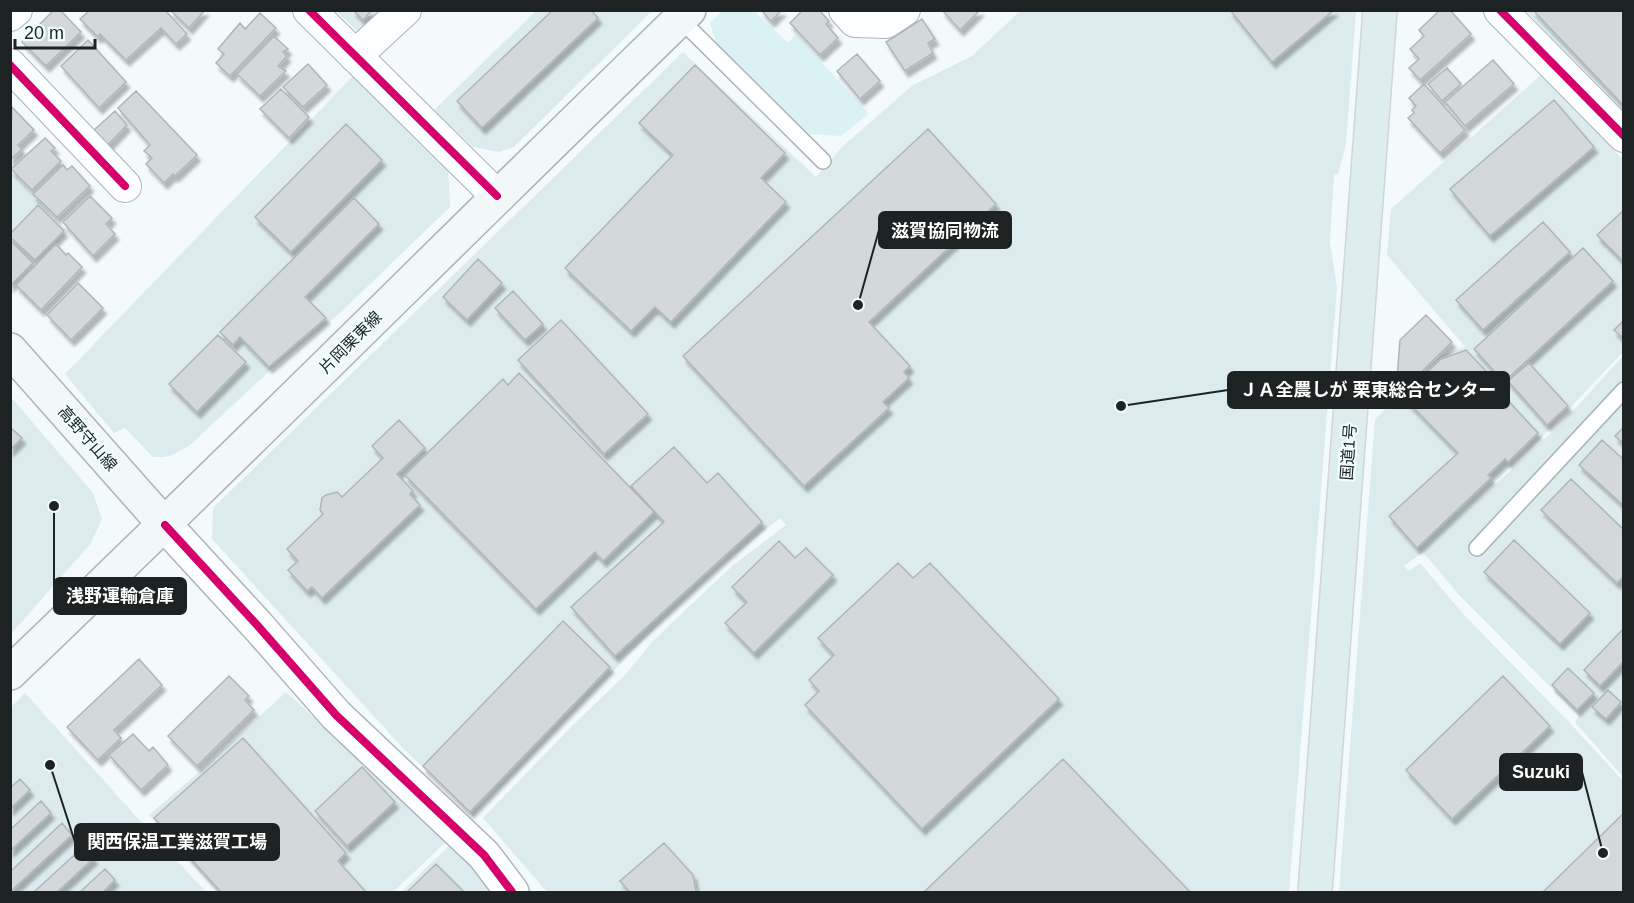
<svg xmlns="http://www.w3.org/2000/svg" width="1634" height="903" font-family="Arial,'Noto Sans JP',sans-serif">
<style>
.built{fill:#dcebee}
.green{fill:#dbf2f4}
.building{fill:#d3d9da;stroke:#b0b6b7;stroke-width:1.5;filter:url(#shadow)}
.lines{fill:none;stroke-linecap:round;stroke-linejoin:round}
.service-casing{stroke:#adb4b4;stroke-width:18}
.minor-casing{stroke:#adb4b4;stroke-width:34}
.tertiary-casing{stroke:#adb4b4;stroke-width:36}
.secondary-casing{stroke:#adb4b4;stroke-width:36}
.trunk-casing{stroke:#d1d6d7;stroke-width:36}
.service{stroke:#fdfeff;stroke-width:15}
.minor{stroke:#fdfeff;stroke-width:32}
.tertiary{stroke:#fdfeff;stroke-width:33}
.secondary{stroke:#f2f7f8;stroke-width:33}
.trunk{stroke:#deedee;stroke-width:33}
.cycleway-casing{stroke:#effeff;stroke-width:11}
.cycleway{stroke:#d6006c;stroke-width:8}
.labels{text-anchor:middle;stroke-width:4.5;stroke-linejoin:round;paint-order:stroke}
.street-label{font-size:16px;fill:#1d2223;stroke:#effeff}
.leader{fill:none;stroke:#1d2223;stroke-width:2}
.callout-dot{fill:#1d2223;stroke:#effeff;stroke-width:2}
.callout{fill:#1d2223;stroke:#1d2223;stroke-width:2}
.callout-label{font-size:18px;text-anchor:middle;font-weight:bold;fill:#fff}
</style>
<defs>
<filter id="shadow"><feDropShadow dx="3.5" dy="6" stdDeviation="1.5" flood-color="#0004"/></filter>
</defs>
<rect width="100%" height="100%" fill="#f2fafc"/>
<path class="built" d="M336,11H391L369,31H357Z
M536,11H652L514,147L499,152L473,147L434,110Z
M1020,11H1356L1346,144L1338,174L1334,175L1330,242L1337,288L1289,892H547L483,818L573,725L625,675L653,641L680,615L732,566L786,525L780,518L721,566L662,621L473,816L402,747L212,539L213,508L683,52L816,177L843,146L913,85L972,56Z
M1526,11H1623V117Z
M1543,73L1623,160V352L1549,430L1450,526L1562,423L1623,356V777L1575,722L1579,716L1458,594L1423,552L1404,566L1409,571L1420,563L1465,616L1568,721L1623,781V892H1339L1375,419L1441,355L1465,347L1387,255L1391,209Z
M353,76L448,166L450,207L340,313L276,365L190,445L172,455L164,457H153L125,428L114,433L65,374Z
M11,171L68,232L11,290Z
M11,397L93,493L102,519L91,543L11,634Z
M286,692L448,840L393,892H218L149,815L198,773Z
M25,693L142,823L206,892H11V707Z
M449,846L472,868L492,892H401Z"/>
<path class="green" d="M723,10L754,11L788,43L796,34L869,114L841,136L809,134L717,45L710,23Z"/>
<path class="building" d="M54,10H60L81,32L46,66L22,42Z
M90,10H165L187,34L176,44L161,28L126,60L100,34L98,37L80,19Z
M170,10H205L189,28Z
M353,10H372L363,20Z
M553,10H591L598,18L482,128L457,101Z
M761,10H782L771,21Z
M803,10H819L829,21L826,24L838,38L820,55L790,23Z
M942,10H980L960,30Z
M1230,10H1334L1272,62Z
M1440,10H1450L1471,34L1420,80L1409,68L1419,59L1410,49L1424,36L1419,30Z
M1533,10H1624V106Z
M260,13L276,28L230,76L216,63L224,54L218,49L240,23L245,29Z
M922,19L935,39L928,43L933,53L905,71L886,42Z
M274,36L288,49L283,52L287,56L278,66L286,71L260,96L237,74Z
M88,40L126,82L99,108L61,66Z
M857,54L880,81L860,99L837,71Z
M1493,60L1514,84L1465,126L1445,102Z
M308,64L327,85L303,107L283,87Z
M695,65L785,153L761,178L786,202L671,322L655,307L631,331L565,268L673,155L639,123Z
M1447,68L1461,84L1442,101L1428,84Z
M1424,84L1465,130L1440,153L1408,118L1414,113L1412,110L1416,106L1409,98Z
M281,89L309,117L289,138L260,109Z
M136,91L197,155L175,176L173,174L164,183L146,164L152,158L144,151L150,145L118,108Z
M1554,100L1594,147L1490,236L1450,189Z
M12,107L34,130L18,145L22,149L10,160Z
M115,111L127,125L107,146L94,130Z
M346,124L382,160L291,252L255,217Z
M928,129L996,204L869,322L910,366L904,372L909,378L883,402L889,408L804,486L683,356Z
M45,138L55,148L51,151L61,161L32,190L11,169Z
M63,165L67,170L72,166L90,186L57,217L33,194Z
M90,196L112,218L106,224L115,234L93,256L63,222Z
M354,198L379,224L305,297L326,318L269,367L240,337L233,345L220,332Z
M38,205L64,231L35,260L10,237V234Z
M1624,210V262L1597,235Z
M1543,222L1570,252L1483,330L1456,300Z
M10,240L33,263L10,286Z
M56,244L66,255L68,253L82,267L41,310L16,285Z
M1583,248L1613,281L1504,382L1474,349Z
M478,259L502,283L467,320L443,297Z
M78,283L103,308L71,340L47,315Z
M513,291L543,324L525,340L495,308Z
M1426,315L1452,342L1406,387L1397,378L1400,340Z
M561,320L648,414L604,454L518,360Z
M1624,320V339L1614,330Z
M218,335L246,362L197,412L169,384Z
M1466,350L1504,390L1501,393L1538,433L1508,462L1505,459L1488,475L1491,478L1417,548L1389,516L1458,453L1402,396L1441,359Z
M1529,363L1568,406L1547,425L1508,381Z
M519,373L654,512L603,561L595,552L536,609L405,475L503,379L508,385Z
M399,420L425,448L397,474L413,491L410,494L420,505L322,598L312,587L307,591L288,570L298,561L287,549L323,514L320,510L322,498L326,495L337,492L342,497L383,458L372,446Z
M10,427L22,438L10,450Z
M1624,427V444L1615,436Z
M1602,440L1624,460V506L1579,465Z
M674,447L707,483L718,473L762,522L615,656L571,607L664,522L631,486Z
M1571,479L1624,530V576L1617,583L1541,510Z
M1514,540L1590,613L1560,644L1484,572Z
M779,541L795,558L806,548L833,575L754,653L725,623L747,602L732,587Z
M898,563L913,578L930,563L1059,699L922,829L805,705L819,691L809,680L834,655L818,638Z
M563,621L610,667L470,812L423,766Z
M1624,628V661L1600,686L1584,670Z
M139,659L162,685L114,730L121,738L98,760L67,727Z
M1568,668L1594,693L1577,710L1552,685Z
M229,676L249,696L245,700L254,710L197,766L168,736Z
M1503,676L1550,726L1452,819L1406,770Z
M1608,690L1621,702L1606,719L1592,707Z
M133,734L149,751L153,747L168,765L141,790L109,755Z
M243,738L346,853L338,861L366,892H221L154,818Z
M1063,759L1190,892H924Z
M362,767L395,802L347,846L315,811Z
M20,779L30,790L10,809V788Z
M41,801L51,813L10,851V830Z
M1624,813V892H1543Z
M62,823L72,835L10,892V872Z
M664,843L693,875L696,892H630L620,881Z
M83,847L94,858L57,892H34Z
M436,864L464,892H407Z
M105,869L115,880L103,892H80Z"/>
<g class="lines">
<g class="service-casing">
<path id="service" d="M680,19L823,161
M1477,548L1624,390"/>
</g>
<g class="minor-casing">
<path id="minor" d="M309,10L497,196
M845,10L855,21L886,22L904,10
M1500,10L1624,136
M10,15L16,10
M355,56L405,10
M10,65L125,186"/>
</g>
<g class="tertiary-casing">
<path id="tertiary" d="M165,525L257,625L336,715L484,855L512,892"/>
</g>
<g class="secondary-casing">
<path id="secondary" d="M10,350L165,525
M10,673C239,454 462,230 689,10"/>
</g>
<g class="trunk-casing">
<path id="trunk" d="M1315,892L1380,10"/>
</g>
<use href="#service" class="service"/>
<use href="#minor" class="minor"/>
<use href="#tertiary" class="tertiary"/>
<use href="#secondary" class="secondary"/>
<use href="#trunk" class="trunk"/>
<g class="cycleway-casing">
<path id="cycleway" d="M309,10L497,196
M1500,10L1624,136
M10,65L125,186
M165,525L257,625L336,715L484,855L512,892"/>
</g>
<use href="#cycleway" class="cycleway"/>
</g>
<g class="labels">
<g class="street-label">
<text transform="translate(350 342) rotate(-45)" y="6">片岡栗東線</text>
<text transform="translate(88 438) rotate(49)" y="6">高野守山線</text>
<text transform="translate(1348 452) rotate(-86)" y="6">国道1号</text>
</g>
</g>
<path class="leader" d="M858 305L879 230M1121 406L1228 390M54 506L54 596M1603 853L1582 772M50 765L75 842"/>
<g class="callout-dot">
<circle cx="858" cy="305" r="6"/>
<circle cx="1121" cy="406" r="6"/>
<circle cx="54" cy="506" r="6"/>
<circle cx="1603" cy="853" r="6"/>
<circle cx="50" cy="765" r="6"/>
</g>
<g class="callout">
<rect x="879" y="212" width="132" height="36" rx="6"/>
<rect x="1228" y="372" width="281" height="36" rx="6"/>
<rect x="54" y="578" width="132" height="36" rx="6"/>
<rect x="1500" y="754" width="82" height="36" rx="6"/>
<rect x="75" y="824" width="204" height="36" rx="6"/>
</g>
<g class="callout-label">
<text x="945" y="237">滋賀協同物流</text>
<text x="1368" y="396">ＪＡ全農しが 栗東総合センター</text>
<text x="120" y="602">浅野運輸倉庫</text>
<text x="1541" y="778">Suzuki</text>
<text x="177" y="848">関西保温工業滋賀工場</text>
</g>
<rect width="1634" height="903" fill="none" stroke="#1d2223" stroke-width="24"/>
<path d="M15 39v9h80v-9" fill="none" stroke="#1d2223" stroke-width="3"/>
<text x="24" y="39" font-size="18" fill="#1d2223" stroke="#effeff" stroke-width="4.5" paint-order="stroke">20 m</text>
</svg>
